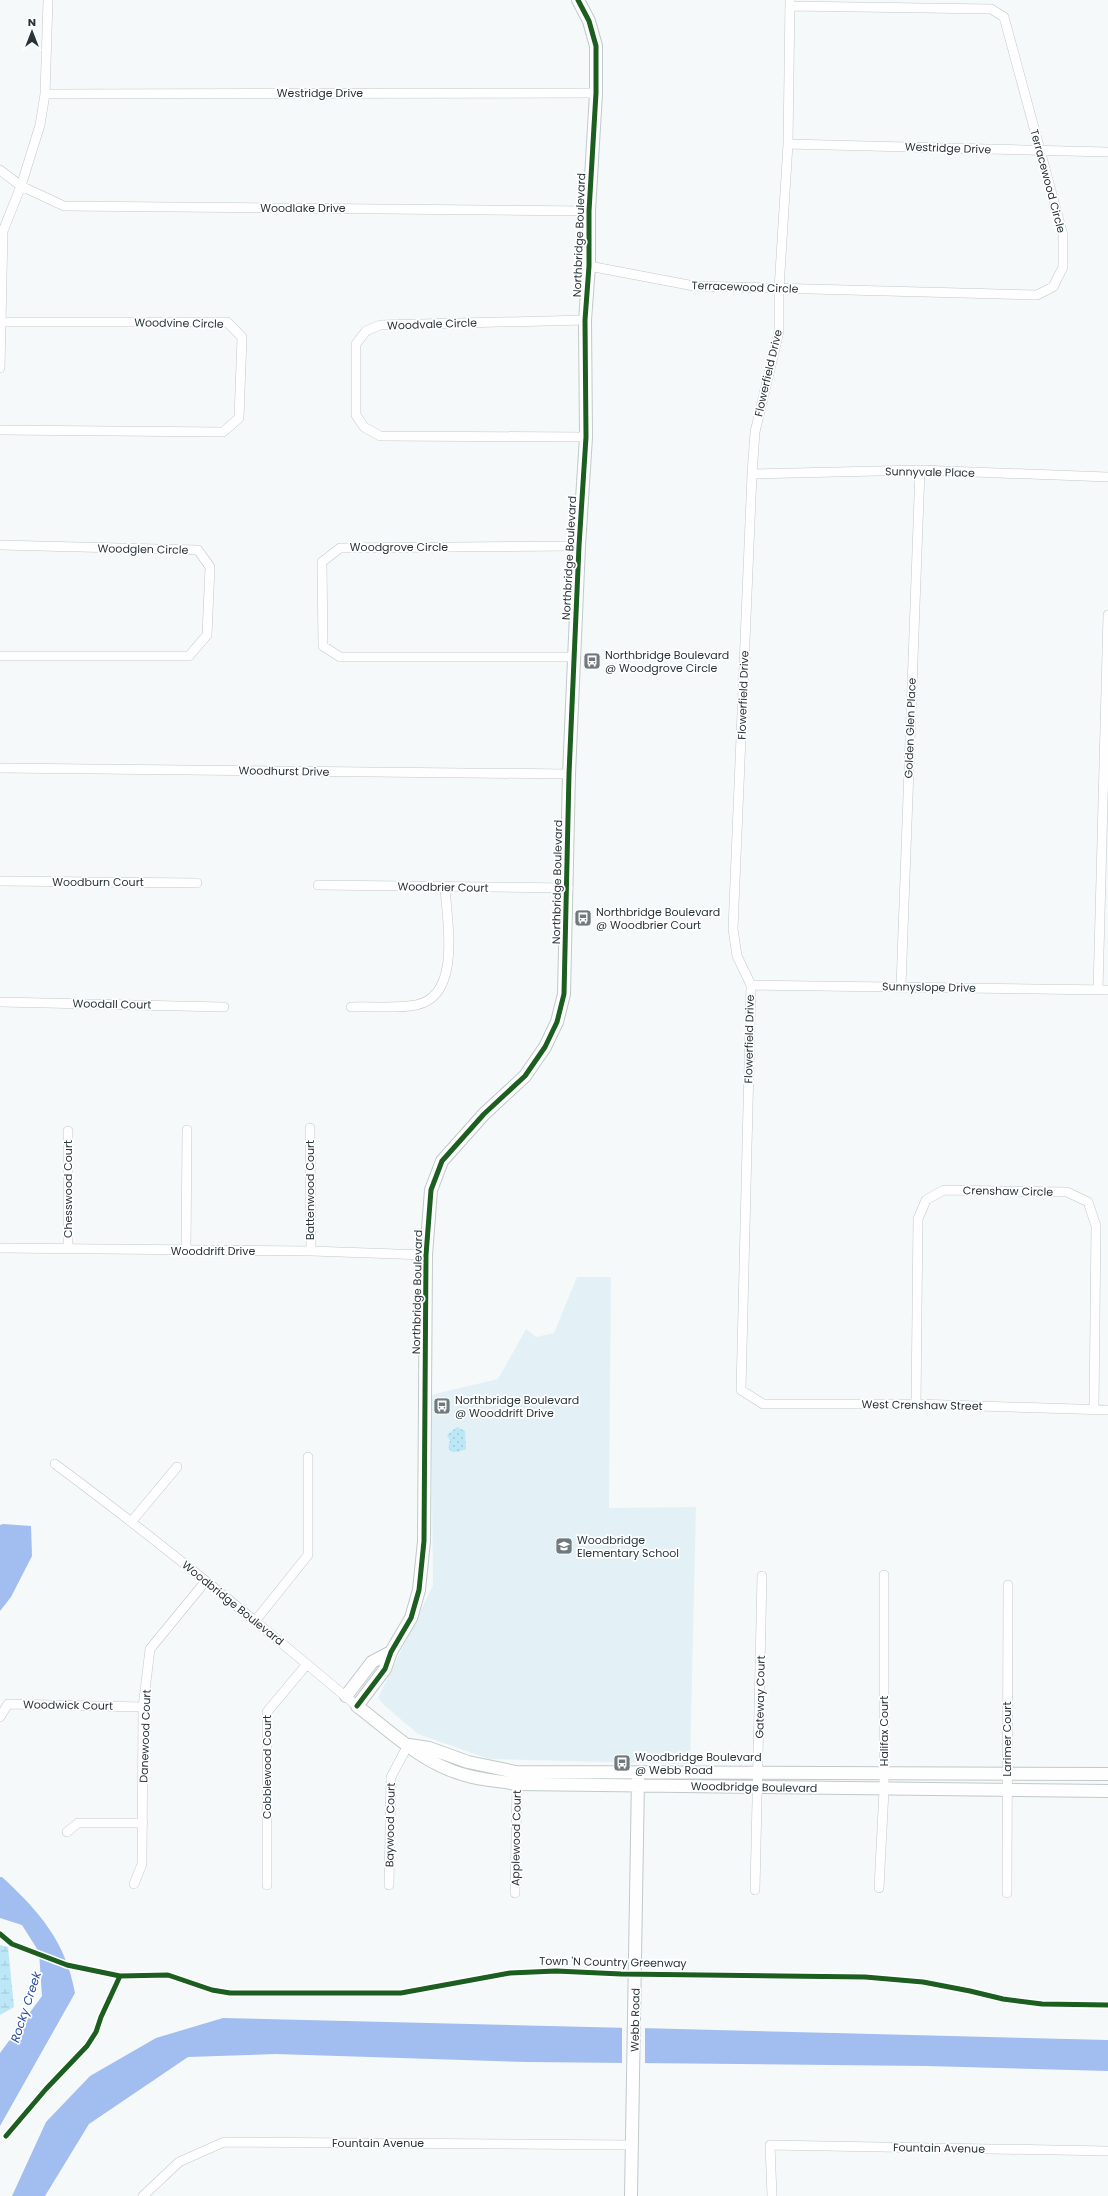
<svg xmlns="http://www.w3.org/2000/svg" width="1108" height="2196" font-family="Poppins,sans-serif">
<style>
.built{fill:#e3f1f7}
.wetland{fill:url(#wetland-marsh)}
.park{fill:url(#park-dots)}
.water{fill:#a2bdef}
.pier{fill:#f5f9fa}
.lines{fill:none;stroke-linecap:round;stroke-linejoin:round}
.minor-casing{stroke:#c1c9cb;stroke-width:10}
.tertiary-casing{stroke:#c1c9cb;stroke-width:14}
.minor{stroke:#fefefe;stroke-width:9}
.tertiary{stroke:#fefefe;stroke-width:12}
.cycleway-casing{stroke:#fff;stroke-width:8}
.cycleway{stroke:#1b5e20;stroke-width:5}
.labels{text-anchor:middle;stroke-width:3.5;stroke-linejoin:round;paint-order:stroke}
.street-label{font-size:11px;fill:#283439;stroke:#fff}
.poi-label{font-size:11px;fill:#283439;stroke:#fff;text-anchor:start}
.water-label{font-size:12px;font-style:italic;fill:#274c9f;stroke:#fff}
</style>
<defs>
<pattern id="wetland-marsh" width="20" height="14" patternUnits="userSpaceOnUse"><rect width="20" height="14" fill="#bce7f7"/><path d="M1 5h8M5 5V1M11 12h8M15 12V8" fill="none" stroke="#a2c7d4"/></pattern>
<pattern id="park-dots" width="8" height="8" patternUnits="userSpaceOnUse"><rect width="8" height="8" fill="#bce7f7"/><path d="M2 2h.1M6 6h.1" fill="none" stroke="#a2c7d4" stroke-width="1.8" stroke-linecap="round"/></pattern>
</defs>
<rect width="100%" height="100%" fill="#f5f9fa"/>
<path class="built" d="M577,1277H611L609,1508L696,1507L690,1764L489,1759L418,1734L385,1706L378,1698L433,1585L431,1395L498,1379L526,1329L536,1337L554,1333Z"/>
<path class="wetland" d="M0,1945L8,1947L14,2007L0,2015Z"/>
<path class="park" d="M457,1427L465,1431L466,1449L458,1452H452L448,1448L450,1441L447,1435Z"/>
<path class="water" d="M3,1524L31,1526L32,1556L11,1597L0,1611V1525Z
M0,1877H2C39,1911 66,1942 75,1993L0,2126V2053L42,1996L39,1952L22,1925L0,1918Z
M223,2018L630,2028V2063L527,2062L276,2054L188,2057L89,2124L45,2196H12L46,2122L90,2076L156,2038Z
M640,2028L1108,2040V2071L926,2066L639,2063Z"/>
<path class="pier" d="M622,2026H630L632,2064H622Z
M639,2026H645V2064H637Z"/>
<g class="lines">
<g class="minor-casing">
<path id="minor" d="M790,0L788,144L779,289V331L755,432L752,474L733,929L737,956L751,985L741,1390L763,1404H916L1108,1410
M45,94L596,93
M788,144L1108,152
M0,170L21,186L64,206L589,211
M589,266L694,286L1037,295L1053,287L1063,267V235L1004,17L991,9L790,6
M585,320L380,325L366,331L356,344V415L364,427L380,436L586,437
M0,322H227L242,337L239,418L223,432L0,430
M0,368L3,231L21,186L40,125L45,94L48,0
M752,474L920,470L1108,477
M0,545L198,550L210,567L207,635L189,656H0
M574,657H340L323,646L322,562L340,548L579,546
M0,768L569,774
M0,881L197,883
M318,885L568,888
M751,985L1108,990
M901,986L920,470
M1098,990L1108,615
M0,1002L224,1007
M351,1007C372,1006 396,1009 416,1005C462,996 447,921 445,888
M310,1128L311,1251
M0,1248L311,1251L426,1255
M68,1248V1131
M186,1251L187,1130
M916,1404L918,1219L926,1200L944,1190L1067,1192L1088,1202L1096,1226L1094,1409
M55,1464C159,1541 258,1623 357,1706
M132,1521L177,1467
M256,1620L308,1555V1457
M0,1717L8,1704L143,1707
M67,1832L78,1823H143
M134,1884L142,1864L143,1707L150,1649L205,1582
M267,1885V1712L307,1664
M389,1885L391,1777L408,1745
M879,1888L884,1790V1575
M755,1890L762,1576
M515,1893L517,1784
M1007,1893L1008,1585
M143,2196L179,2162L224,2142L632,2145
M772,2196L770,2145L1108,2151"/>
</g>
<g class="tertiary-casing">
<path id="tertiary" d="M578,0L589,21L596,46V93L589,211V266L585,320L586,437L579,546L569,774L564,994L557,1022L545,1047L525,1076L484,1114L442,1161L431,1190L426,1255L424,1541L419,1590L411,1618L391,1652L385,1669L357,1706C390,1731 423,1764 465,1775C481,1780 500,1781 517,1784L1108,1791
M346,1696L372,1662L391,1652
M409,1745L429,1748L468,1762L516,1772L1108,1774
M631,2196L638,1779"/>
</g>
<use href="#minor" class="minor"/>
<use href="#tertiary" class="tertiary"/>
<g class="cycleway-casing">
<path id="cycleway" d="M357,1706L385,1669L391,1652L411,1618L419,1590L424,1541L426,1255L431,1190L442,1161L484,1114L525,1076L545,1047L557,1022L564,994L569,774L579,546L586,437L585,320L589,266V211L596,93V46L589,21L578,0
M0,1934L12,1944L67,1965L120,1976L168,1975L212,1990L230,1993H401L510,1973L556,1971L621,1974L865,1977L923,1982L970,1991L1003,1999L1042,2004L1108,2005
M6,2136L46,2089L87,2046L96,2032L101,2017L120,1976"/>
</g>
<use href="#cycleway" class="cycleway"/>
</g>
<defs>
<g id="bus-square" transform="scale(0.9)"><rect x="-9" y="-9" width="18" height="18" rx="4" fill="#70797d" stroke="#fff"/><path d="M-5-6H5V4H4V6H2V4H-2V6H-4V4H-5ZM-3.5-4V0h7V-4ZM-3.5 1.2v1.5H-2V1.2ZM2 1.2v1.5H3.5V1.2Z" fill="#fff"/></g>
<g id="school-square" transform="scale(0.9)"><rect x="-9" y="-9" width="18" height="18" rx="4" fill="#70797d" stroke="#fff"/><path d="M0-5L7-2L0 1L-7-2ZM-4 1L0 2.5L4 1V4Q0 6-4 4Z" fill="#fff"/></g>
</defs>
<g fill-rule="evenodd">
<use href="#bus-square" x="592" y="661"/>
<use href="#bus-square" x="583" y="918"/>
<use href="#bus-square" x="442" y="1406"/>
<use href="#school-square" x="564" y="1546"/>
<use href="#bus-square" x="622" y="1763"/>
</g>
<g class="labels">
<g class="street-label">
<text x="320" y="97">Westridge Drive</text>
<text transform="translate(948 148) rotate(2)" y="4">Westridge Drive</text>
<text transform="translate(1048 181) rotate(75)" y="4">Terracewood Circle</text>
<text x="303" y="212">Woodlake Drive</text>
<text transform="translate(579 235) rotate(-88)" y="4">Northbridge Boulevard</text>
<text transform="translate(745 287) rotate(2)" y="4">Terracewood Circle</text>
<text transform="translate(179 323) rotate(1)" y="4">Woodvine Circle</text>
<text transform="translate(432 324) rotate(-2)" y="4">Woodvale Circle</text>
<text transform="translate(768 373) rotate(-77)" y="4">Flowerfield Drive</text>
<text transform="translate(930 472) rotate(1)" y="4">Sunnyvale Place</text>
<text x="399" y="551">Woodgrove Circle</text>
<text transform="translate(143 549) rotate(1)" y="4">Woodglen Circle</text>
<text transform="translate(569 558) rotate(-87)" y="4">Northbridge Boulevard</text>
<text transform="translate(743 695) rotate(-88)" y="4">Flowerfield Drive</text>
<text transform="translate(910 728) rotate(-88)" y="4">Golden Glen Place</text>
<text transform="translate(284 771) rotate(1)" y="4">Woodhurst Drive</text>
<text x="98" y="886">Woodburn Court</text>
<text transform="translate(557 882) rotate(-89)" y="4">Northbridge Boulevard</text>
<text transform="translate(443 887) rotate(1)" y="4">Woodbrier Court</text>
<text transform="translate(929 987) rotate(1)" y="4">Sunnyslope Drive</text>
<text transform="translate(112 1004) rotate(1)" y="4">Woodall Court</text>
<text transform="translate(749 1039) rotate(-89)" y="4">Flowerfield Drive</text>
<text transform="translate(68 1189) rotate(-90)" y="4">Chesswood Court</text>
<text transform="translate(310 1190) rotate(-90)" y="4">Battenwood Court</text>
<text transform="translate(1008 1191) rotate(1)" y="4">Crenshaw Circle</text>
<text x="213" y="1255">Wooddrift Drive</text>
<text transform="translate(417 1292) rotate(-89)" y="4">Northbridge Boulevard</text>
<text transform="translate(922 1405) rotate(1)" y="4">West Crenshaw Street</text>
<text transform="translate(233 1603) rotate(39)" y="4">Woodbridge Boulevard</text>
<text transform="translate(760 1697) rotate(-89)" y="4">Gateway Court</text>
<text transform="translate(68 1705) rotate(1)" y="4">Woodwick Court</text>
<text transform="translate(884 1731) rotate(-90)" y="4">Halifax Court</text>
<text transform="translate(145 1736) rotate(-88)" y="4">Danewood Court</text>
<text transform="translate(1007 1739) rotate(-90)" y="4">Larimer Court</text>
<text transform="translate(267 1767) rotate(-90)" y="4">Cobblewood Court</text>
<text transform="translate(754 1787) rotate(1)" y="4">Woodbridge Boulevard</text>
<text transform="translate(390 1825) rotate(-89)" y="4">Baywood Court</text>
<text transform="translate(516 1838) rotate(-89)" y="4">Applewood Court</text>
<text transform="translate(613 1962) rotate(1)" y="4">Town 'N Country Greenway</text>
<text transform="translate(635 2020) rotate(-89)" y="4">Webb Road</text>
<text x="378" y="2147">Fountain Avenue</text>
<text transform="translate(939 2148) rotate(1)" y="4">Fountain Avenue</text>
</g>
<g class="poi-label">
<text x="605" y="659">Northbridge Boulevard<tspan x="605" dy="13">@ Woodgrove Circle</tspan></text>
<text x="596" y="916">Northbridge Boulevard<tspan x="596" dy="13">@ Woodbrier Court</tspan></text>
<text x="455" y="1404">Northbridge Boulevard<tspan x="455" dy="13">@ Wooddrift Drive</tspan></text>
<text x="577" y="1544">Woodbridge<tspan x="577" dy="13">Elementary School</tspan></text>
<text x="635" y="1761">Woodbridge Boulevard<tspan x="635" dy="13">@ Webb Road</tspan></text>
</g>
<g class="water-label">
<text transform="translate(26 2007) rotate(-72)" y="4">Rocky Creek</text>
</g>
</g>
<g transform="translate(32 32)" stroke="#ffffff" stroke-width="3" paint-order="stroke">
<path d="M0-3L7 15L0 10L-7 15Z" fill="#283439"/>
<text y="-6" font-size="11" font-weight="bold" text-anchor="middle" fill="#283439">N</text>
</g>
</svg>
